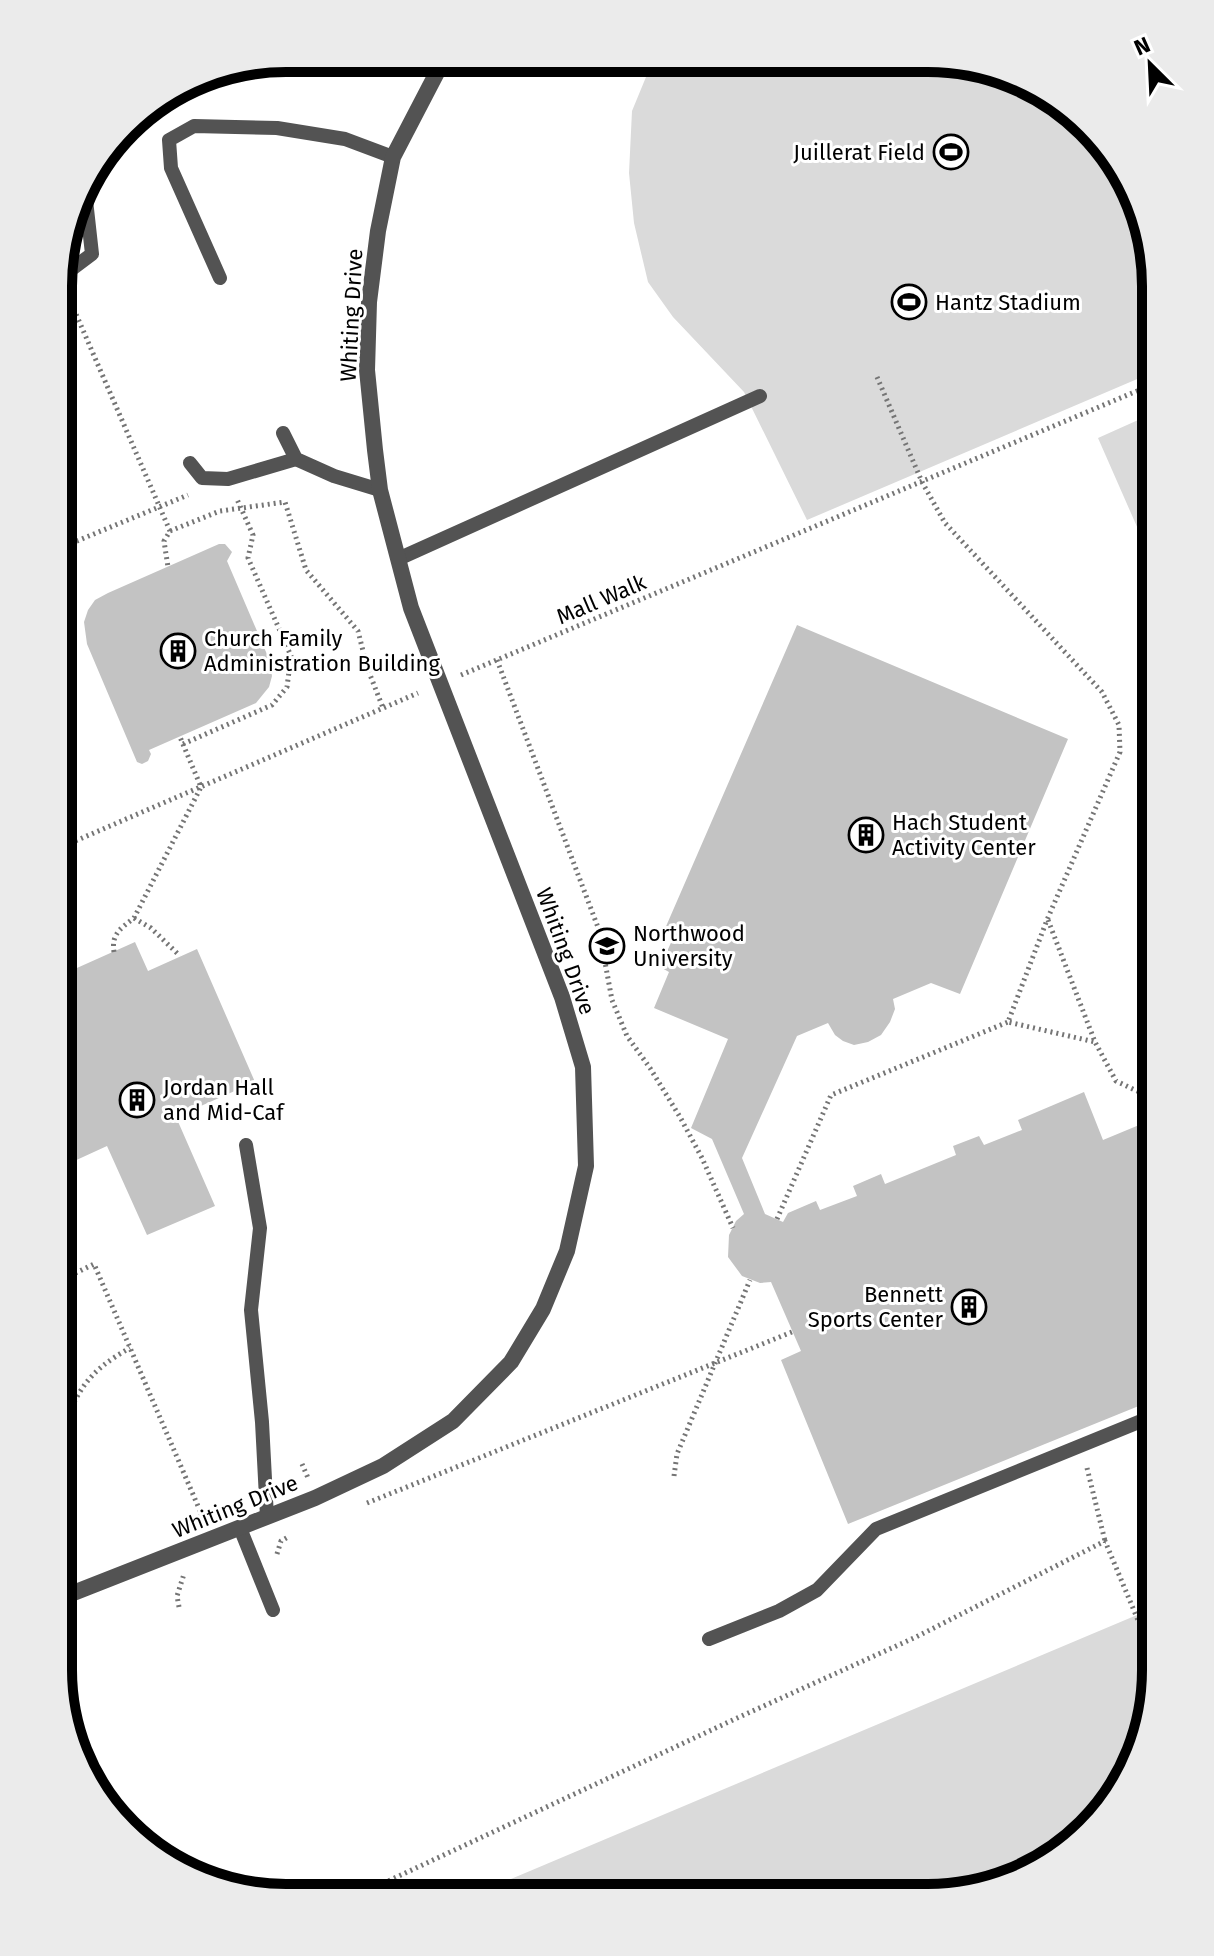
<svg xmlns="http://www.w3.org/2000/svg" width="1214" height="1956" font-family="'Fira Sans',sans-serif">
<style>
.green{fill:#dadada}
.building{fill:#c3c3c3}
.lines{fill:none;stroke-linecap:round;stroke-linejoin:round}
.path{stroke:#757575;stroke-width:5;stroke-dasharray:2 4;stroke-linecap:butt}
.service{stroke:#535353;stroke-width:14}
.minor{stroke:#535353;stroke-width:16}
.labels{text-anchor:middle;stroke-width:6;stroke-linejoin:round;paint-order:stroke}
.poi-label{font-size:22px;fill:#000;stroke:#fff;text-anchor:start}
.street-label{font-size:22px;fill:#000;stroke:#fff}
.rim{fill:none;stroke:#000;stroke-width:10}
</style>
<rect width="100%" height="100%" fill="#fff"/>
<path class="green" d="M653,60L972,62L1078,114L1139,199L1156,286V371L807,520L744,392L673,317L648,282L634,223L629,173L632,111Z
M1156,412V570L1098,438Z
M1156,1607L1155,1685L1109,1808L1015,1881L928,1898L468,1897Z"/>
<path class="building" d="M219,544H225L232,552L227,561L269,659L272,676L269,687L256,703L149,750L151,754L148,761L142,764L137,762L87,644L84,622L88,610L95,600L108,593Z
M797,625L1068,739L960,994L931,983L893,999L895,1009L890,1022L881,1035L868,1042L854,1045L843,1041L835,1035L828,1023L797,1036L742,1158L765,1214L783,1222L788,1213L816,1201L820,1210L857,1196L853,1186L881,1174L885,1184L956,1155L953,1146L979,1136L984,1145L1022,1130L1018,1120L1084,1092L1103,1140L1156,1118V1227L1140,1233L1156,1272V1399L848,1524L781,1360L801,1351L771,1282L760,1283L742,1276L728,1257L729,1235L736,1221L744,1214L712,1139L691,1128L728,1039L654,1008L669,972L660,967L674,936L664,931Z
M135,942L148,971L197,949L255,1082L176,1117L215,1206L147,1235L107,1146L59,1168V976Z"/>
<g class="lines">
<path class="path" d="M69,298L170,531L164,541L168,567
M877,377L922,482L945,523L1102,692L1119,725L1120,752L1047,920L1008,1022L1095,1042
M170,531L220,511L285,502L306,570L358,631L367,667L383,708
M60,548L188,495
M497,660L599,930L612,1000L627,1036L650,1068L680,1117L702,1158L733,1228
M461,675L1156,383
M183,744L272,705L287,687L291,656L248,558L253,535L236,497
M59,848L418,693
M134,918L151,928L180,956
M1048,920L1095,1042L1116,1081L1156,1100
M114,952C111,934 121,928 134,918L201,787L180,737
M777,1219L831,1095L1008,1022
M59,1281L94,1264L201,1513L200,1518
M58,1434C80,1390 85,1373 130,1348
M302,1464L308,1478
M1087,1468L1105,1541
M674,1476L677,1454L750,1280
M367,1503L792,1332
M277,1554L281,1541L288,1537
M179,1607L177,1596L184,1574
M356,1896L735,1719L916,1637L1105,1541L1155,1661"/>
<path class="service" d="M60,278L92,254L86,200L81,187
M220,278L171,168L169,140L194,126L277,128L345,139L393,157
M283,433L296,459L334,476L380,490
M190,463L202,478L228,479L296,459
M398,559L760,396
M246,1145L260,1228L251,1310L262,1422L267,1517
M240,1528L273,1610
M709,1639L779,1611L817,1590L876,1529L1156,1415"/>
<path class="minor" d="M58,1599L315,1498L383,1466L453,1421L511,1362L543,1309L567,1251L586,1166L583,1067L562,997L411,608L380,490L375,450L367,370L369,302L378,231L393,157L444,59"/>
</g>
<defs>
<g id="stadium-ring" transform="scale(1.8)"><circle r="9.5" fill="#fff" stroke="#000" stroke-width="1.5"/><path d="M0-5a6.5 5 0 1 0 0 10a6.5 5 0 1 0 0-10ZM-3.5-1.8h7v3.6h-7Z" fill="#000"/></g>
<g id="building-ring" transform="scale(1.8)"><circle r="9.5" fill="#fff" stroke="#000" stroke-width="1.5"/><path d="M-4-6H4V6H1V3H-1V6H-4ZM-2.5-4.3h1.7v1.8h-1.7ZM.8-4.3h1.7v1.8H.8ZM-2.5-1h1.7V.8h-1.7ZM.8-1h1.7V.8H.8Z" fill="#000"/></g>
<g id="university-ring" transform="scale(1.8)"><circle r="9.5" fill="#fff" stroke="#000" stroke-width="1.5"/><path d="M0-5L7-2L0 1L-7-2ZM-4 1L0 2.5L4 1V4Q0 6-4 4Z" fill="#000"/></g>
</defs>
<g fill-rule="evenodd">
<use href="#stadium-ring" x="951" y="152"/>
<use href="#stadium-ring" x="909" y="302"/>
<use href="#building-ring" x="178" y="651"/>
<use href="#building-ring" x="866" y="835"/>
<use href="#university-ring" x="607" y="946"/>
<use href="#building-ring" x="137" y="1100"/>
<use href="#building-ring" x="969" y="1307"/>
</g>
<g class="labels">
<g class="poi-label">
<text x="925" y="160" text-anchor="end">Juillerat Field</text>
<text x="935" y="310">Hantz Stadium</text>
<text x="204" y="646">Church Family<tspan x="204" dy="25">Administration Building</tspan></text>
<text x="892" y="830">Hach Student<tspan x="892" dy="25">Activity Center</tspan></text>
<text x="633" y="941">Northwood<tspan x="633" dy="25">University</tspan></text>
<text x="163" y="1095">Jordan Hall<tspan x="163" dy="25">and Mid-Caf</tspan></text>
<text x="943" y="1302" text-anchor="end">Bennett<tspan x="943" dy="25">Sports Center</tspan></text>
</g>
<g class="street-label">
<text transform="translate(351 315) rotate(-87)" y="8">Whiting Drive</text>
<text transform="translate(601 599) rotate(-23)" y="8">Mall Walk</text>
<text transform="translate(566 951) rotate(70)" y="8">Whiting Drive</text>
<text transform="translate(235 1506) rotate(-22)" y="8">Whiting Drive</text>
</g>
</g>
<path d="M0 0H1214V1956H0ZM286 72H928A214 214 0 0 1 1142 286V1670A214 214 0 0 1 928 1884H286A214 214 0 0 1 72 1670V286A214 214 0 0 1 286 72Z" fill="#ebebeb" fill-rule="evenodd"/>
<path class="rim" d="M286 72H928A214 214 0 0 1 1142 286V1670A214 214 0 0 1 928 1884H286A214 214 0 0 1 72 1670V286A214 214 0 0 1 286 72Z"/>
<g transform="translate(1150 64) rotate(336)" stroke="#ffffff" stroke-width="6" paint-order="stroke">
<path d="M0-6L14 30L0 20L-14 30Z" fill="#000000"/>
<text y="-12" font-size="22" font-weight="bold" text-anchor="middle" fill="#000000">N</text>
</g>
</svg>
